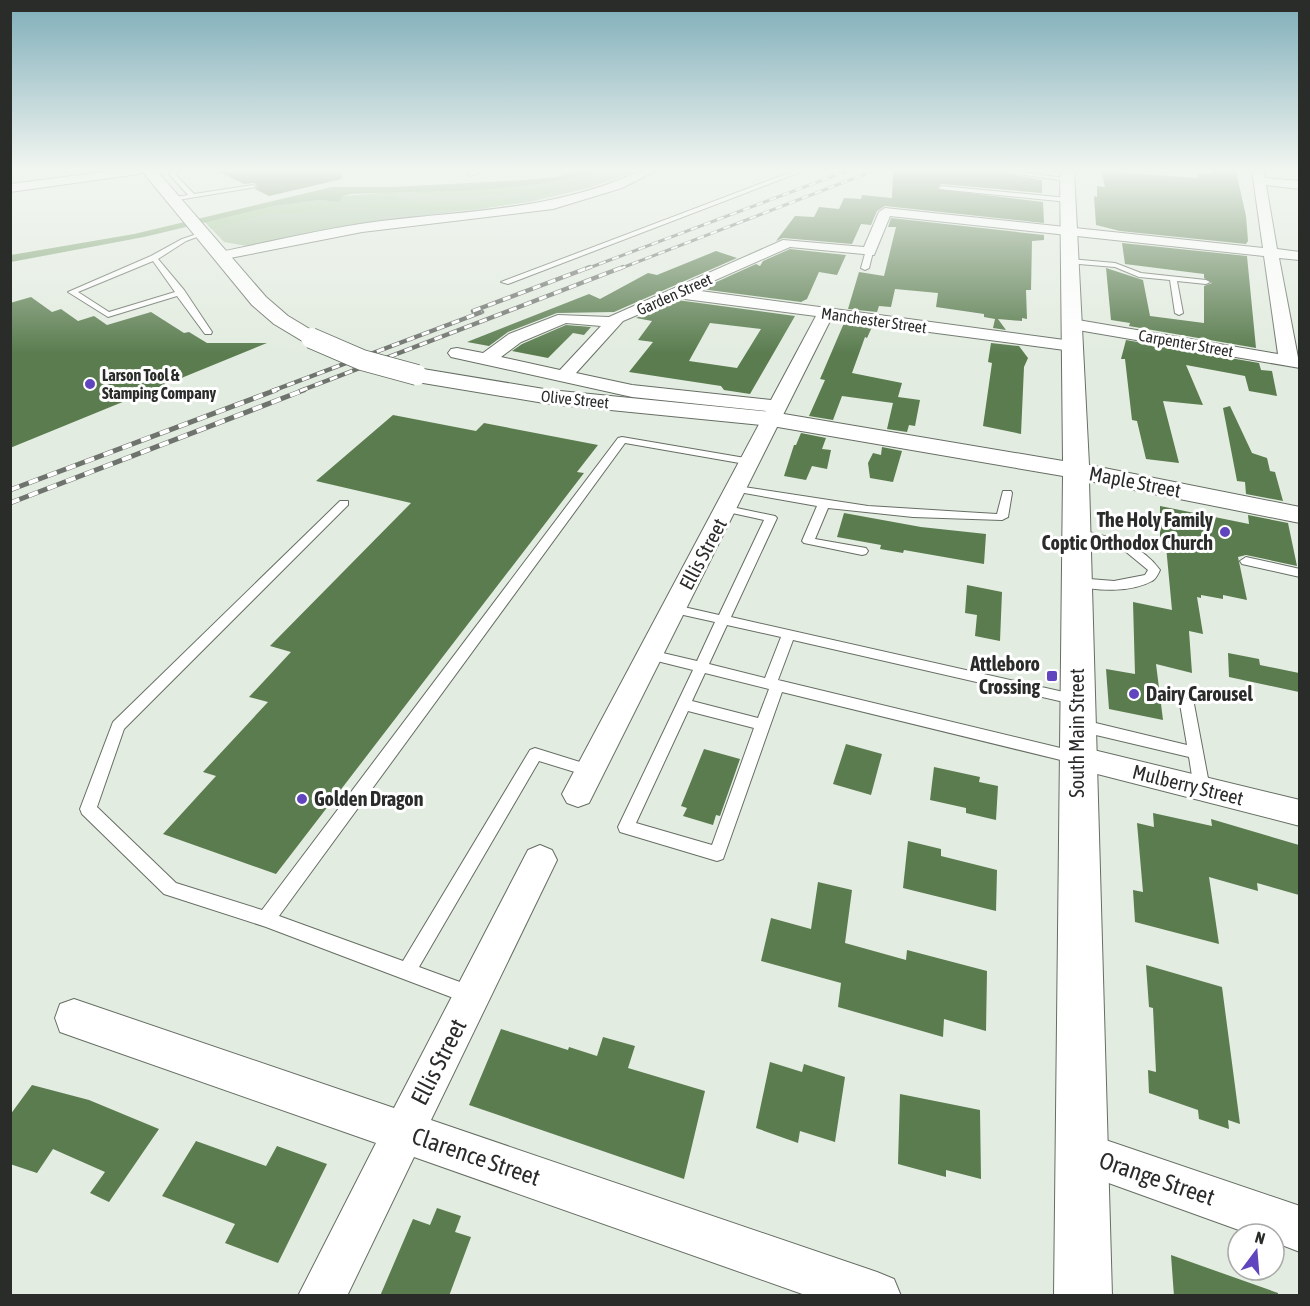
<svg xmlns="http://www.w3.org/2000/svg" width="1310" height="1306" font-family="'Asap Condensed',sans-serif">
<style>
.green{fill:#a7c09f}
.forest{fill:#9dc191}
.water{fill:#7fa273}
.building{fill:#5a7c4f;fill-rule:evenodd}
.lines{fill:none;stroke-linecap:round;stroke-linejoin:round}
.service-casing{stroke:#666e64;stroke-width:2}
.minor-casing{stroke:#666e64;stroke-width:2}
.secondary-casing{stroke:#666e64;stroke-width:2}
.service{fill:#fff;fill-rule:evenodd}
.minor{fill:#fff;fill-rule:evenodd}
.secondary{fill:#fff;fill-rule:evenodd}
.rail-far2-casing{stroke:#6e746d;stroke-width:3}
.rail-far1-casing{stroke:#6e746d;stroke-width:4.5}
.rail-casing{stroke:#6e746d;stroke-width:5}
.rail-far2{stroke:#fff;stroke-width:2;stroke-dasharray:7;stroke-linecap:butt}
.rail-far1{stroke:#fff;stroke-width:3;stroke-dasharray:8;stroke-linecap:butt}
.rail{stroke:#fff;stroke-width:4;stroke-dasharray:10;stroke-linecap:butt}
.secondary-bridge-casing{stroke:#666e64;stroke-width:22;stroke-linecap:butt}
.secondary-bridge{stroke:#fff;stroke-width:20}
.poi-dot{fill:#6045be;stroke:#fff;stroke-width:2}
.labels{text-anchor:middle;stroke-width:6;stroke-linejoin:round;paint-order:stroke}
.far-street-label{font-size:16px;fill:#292c28;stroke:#fff}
.far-poi-label{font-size:16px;font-weight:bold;fill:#292c28;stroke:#fff;text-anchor:start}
.street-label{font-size:20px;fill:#292c28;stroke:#fff}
.poi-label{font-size:20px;font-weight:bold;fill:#292c28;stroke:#fff;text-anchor:end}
.near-street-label{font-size:24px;fill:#292c28;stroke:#fff}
</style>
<rect width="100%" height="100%" fill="#e3ece0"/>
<path class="green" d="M596,171H636L592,187L530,202L361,224L247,246L224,242L205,222L383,192H435L518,185Z"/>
<path class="forest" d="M596,171H609L570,188L517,203L480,209L459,211L343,207L291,214L272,212L211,229L205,222L274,206L319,200L339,202L343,196L393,192L396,193L398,198C436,212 482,201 522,196L527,193L441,197L412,192L543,183L568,180Z"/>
<path class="water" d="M573,171H596C518,195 432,190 351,194L343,196L339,202L319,200L274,206L144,237L11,262V255L134,234L332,187H393L524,180L556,177Z"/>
<path class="building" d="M217,171H341L342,179L269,196L255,189L258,187L254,183L244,184Z
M893,171H994L1042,180V193L941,184L937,189L1043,202L1044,223L885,206L877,211L871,225L861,224L852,244L783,238L776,241L795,216L814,217L819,207L839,209L844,198L861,199L862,195L892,198Z
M1101,171L1198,178L1197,173L1212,174V171H1236L1246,216L1248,241L1246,244L1120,231L1096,225L1094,196L1097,197V186L1105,187Z
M891,218L1044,235V240L1032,241L1031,290H1026L1027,319L1022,318V321L998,319L1006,330L993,328L995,319L984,317V314L936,307L938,293L895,289L891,307L879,306L877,312L848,309L859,272L884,276L896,227H888Z
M1122,243L1247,256L1256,348L1129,326L1130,323L1111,320L1106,268L1143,280L1150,316L1204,323V286L1212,283L1204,278V274L1125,264Z
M790,249L846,255L837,275L819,272L807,299L801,302L701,289L756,264L760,266L763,261Z
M716,251L737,258L614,312L557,313L508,332L489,346L467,342L589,294L600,299L648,273L657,275Z
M31,297L52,312L61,309L78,321L94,316L107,325L151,312L184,333L189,332L207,343H267L10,448V303Z
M677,300L795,316L750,394L724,390L721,386L629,372L653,342L638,340L652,321L636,318ZM710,323L761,329L737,368L689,361Z
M844,323L872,327L867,338L865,337L852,373L902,383L898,397L920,400L915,426L909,425L907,432L887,429L893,403L842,396L833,420L809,416L825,380L820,379Z
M566,325L591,327L584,335L573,333L548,358L512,351L522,344Z
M1126,340L1259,363L1261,370L1272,371L1277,396L1249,391L1245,376L1186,365L1203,405L1163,401L1179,463L1146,459L1137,421L1132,420L1125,359H1121Z
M991,343L1019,346L1028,358L1024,367L1021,434L983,426L992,363L988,362Z
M1230,406L1252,453L1267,458L1270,471L1275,472L1283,501L1246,494L1245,482L1237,481L1223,408Z
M393,415L476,431L484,423L598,445L577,472L584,473L276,874L163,834L216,776L203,772L268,702L249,697L291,652L270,646L411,503L316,481Z
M801,433L826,438L822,449L831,450L827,469L812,466L806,480L784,476L794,445H796Z
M882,447L902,451L893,482L870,478L868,463L873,453L881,455Z
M1160,506L1249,524L1248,515L1288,523L1297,566L1246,555L1238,557L1247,600L1223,595V599L1201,595V598L1197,597L1203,634L1189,631L1192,673L1156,664L1163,720L1109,709L1106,669L1135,674L1133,602L1172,610L1166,546L1160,545Z
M844,513L921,527L986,534L984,564L904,550L903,553L880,549L881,545L837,537Z
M967,585L1002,592L1000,641L975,636L977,615L965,613Z
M1228,653L1259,659L1260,665L1299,673V692L1229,677Z
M846,744L882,754L871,795L833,784Z
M704,749L740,759L720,816L716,815L713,825L683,816L687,808L681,806Z
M934,767L980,777L979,782L998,786L996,820L966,813V808L930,800Z
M1153,813L1212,826L1211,819L1299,845V895L1257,883L1258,891L1209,877L1219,944L1135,922L1133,890L1143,892L1137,823L1154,827Z
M908,841L941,849V856L997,870L996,911L903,888Z
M818,882L852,890L845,943L906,960L907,950L987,971L986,1031L944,1019L943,1037L838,1007L841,983L761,961L771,918L811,929Z
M1146,965L1222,987L1240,1124L1228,1120L1229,1129L1199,1119L1198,1110L1149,1093L1148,1070L1156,1072L1153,1008L1149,1007Z
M501,1029L568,1050L569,1047L597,1056L603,1037L635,1046L628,1068L705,1091L684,1179L469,1105Z
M770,1062L802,1072L804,1064L845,1077L835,1142L800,1131L798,1143L756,1128Z
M32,1085L89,1100L159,1129L109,1202L90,1193L105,1172L53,1149L37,1173L10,1164V1115Z
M900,1094L980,1110L981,1179L946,1170V1177L898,1164Z
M196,1141L266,1166L277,1146L327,1164L278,1263L225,1243L235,1224L162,1196Z
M437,1208L461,1216L455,1232L471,1237L449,1296H380L413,1219L430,1225Z
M1171,1255L1278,1293V1296H1174Z"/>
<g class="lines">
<g class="service-casing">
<path id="service" d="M171,171H180L175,174L194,194L253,185L256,187L172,201L170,198L188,195L169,174Z
M474,171H483L470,176L467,174Z
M794,171H803L508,284L501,282Z
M996,171H1015L1070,179L1067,181Z
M941,186L1068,198L1071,200L1068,202L939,189Z
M200,233L205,234L186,241L158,259L184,290L212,332L211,334H205L177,296L108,317L68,292L151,256L182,239ZM153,261L175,292L109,312L78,292Z
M866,250L873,252L869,268L865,270L861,268Z
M1070,259L1115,263L1141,273L1206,280L1210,282L1206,284L1177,281L1183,313L1179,315L1175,313L1170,280L1139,277L1115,267L1067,263V259Z
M622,437L751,459L756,462L751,465L625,443L279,916L403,961L530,750L535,748L596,767L599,771L596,775L591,777L539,761L419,967L479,989L481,996L479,1003L472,1005L266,927L164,894L82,814L80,809L113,722L340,501H348V505L124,729L97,807L176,883L262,910L618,438Z
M737,486L868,506L980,513L997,514L1003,491H1011L1012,493L1008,517L1002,520L913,517L828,508L815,539L866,548L868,551L866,554L862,555L804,543L802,541L817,506L733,491V487Z
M727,506L775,516L777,518L731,617L1077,695L1082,696L1084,700L1082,704L1077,705L793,640L778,680L1077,752L1082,754L1085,758L1082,762L1077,764L782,692L723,859L717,861L620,832L618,827L693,670L645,658L643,655L650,650L697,661L715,622L670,612L669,609L675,605L719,615L764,520L723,511L721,509ZM727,625L781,637L765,678L709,664ZM705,673L769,689L758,718L692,701ZM688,711L754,728L712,845L636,823Z
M1076,529C1107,536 1140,542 1160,570C1158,574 1156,579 1152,581C1131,593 1095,591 1073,585L1071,582L1077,578L1114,581L1145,575L1148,570L1125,551L1072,534L1070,532Z
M1246,557L1300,569V577L1242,564L1240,561Z
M1187,699L1192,700L1194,704L1210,789L1208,793L1202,795L1196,793L1194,789L1189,757L1079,731L1074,729L1072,725L1074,721L1079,719L1187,745L1180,704L1182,700Z"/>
</g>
<g class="minor-casing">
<path id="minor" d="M112,171H145L139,174L10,192V184Z
M640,171H655L622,188L553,209L362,232L220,260L213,256L220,252C274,241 327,228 381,221C470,210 557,210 640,171Z
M1252,171H1264L1265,178L1300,181V189L1266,185L1277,249L1300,252V260L1279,258L1300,368L1072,329L1064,324L1072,319L1278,354L1264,256L890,216L874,255L790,247L693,290L1072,341L1081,346L1072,351L831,319L589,803L578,807L567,803L562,794L766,411L632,397L451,357L448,353L451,349L457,348L483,353L509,334L558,315L609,317L783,240L864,247L879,212L885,208L1263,248ZM677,298L816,316L771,400L632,385L576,373L623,321ZM566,323L601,326L560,370L501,357L521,342Z
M1077,746L1300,800V826L1066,766L1062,758L1066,750Z
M540,845L552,850L557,860L431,1120L877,1272L894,1279L901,1296H808L414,1157L347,1296H298L376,1143L74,1037L60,1032L55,1018L60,1004L74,999L394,1108L528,850Z
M1082,1132L1300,1206V1252L1274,1242V1234H1250L1067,1168L1061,1153L1067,1138Z"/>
</g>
<g class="secondary-casing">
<path id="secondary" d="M142,171H157L266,297L288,316L318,334L321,338L318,342H304L274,324L252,305Z
M1060,171H1074L1089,465L1300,507V523L1089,481L1112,1296H1054L1063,476L772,426L550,404L417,382L409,380L406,375L409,370L417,368L550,390L772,412L1063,461Z"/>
</g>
<use href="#service" class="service"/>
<use href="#minor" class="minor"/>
<use href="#secondary" class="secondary"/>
<g class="rail-far2-casing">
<path id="rail-far2" d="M586,269L847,171
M619,269L873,171"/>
</g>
<g class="rail-far1-casing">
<path id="rail-far1" d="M473,311L590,267
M272,391L482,312
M300,391L623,267"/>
</g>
<g class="rail-casing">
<path id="rail" d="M10,490L276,390
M10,503L304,390"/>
</g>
<use href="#rail-far2" class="rail-far2"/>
<use href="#rail-far1" class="rail-far1"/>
<use href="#rail" class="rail"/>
<g class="secondary-bridge-casing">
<path id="secondary-bridge" d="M311,338L362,360L417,375"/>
</g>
<use href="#secondary-bridge" class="secondary-bridge"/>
</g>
<linearGradient id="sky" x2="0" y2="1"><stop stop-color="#7eadb9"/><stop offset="0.48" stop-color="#f2f6f1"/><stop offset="1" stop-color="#f2f6f1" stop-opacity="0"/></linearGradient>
<rect width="1310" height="354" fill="url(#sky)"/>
<g class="poi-dot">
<circle cx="90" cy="384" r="6"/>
<circle cx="1225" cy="532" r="6"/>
<rect x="1046" y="670" width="12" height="12" rx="3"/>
<circle cx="1134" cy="694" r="6"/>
<circle cx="302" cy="799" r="6"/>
</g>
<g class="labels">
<g class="far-street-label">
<text transform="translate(674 294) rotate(-24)" y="6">Garden Street</text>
<text transform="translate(874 320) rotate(8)" y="6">Manchester Street</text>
<text transform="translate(1186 343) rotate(10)" y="6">Carpenter Street</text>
<text transform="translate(575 399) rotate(6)" y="6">Olive Street</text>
</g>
<g class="far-poi-label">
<text x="102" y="381">Larson Tool &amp;<tspan x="102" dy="18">Stamping Company</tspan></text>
</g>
<g class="street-label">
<text transform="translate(1135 482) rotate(11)" y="7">Maple Street</text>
<text transform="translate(703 554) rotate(-62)" y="7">Ellis Street</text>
<text transform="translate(1077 733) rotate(-90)" y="7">South Main Street</text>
<text transform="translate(1188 785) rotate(14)" y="7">Mulberry Street</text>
</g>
<g class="poi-label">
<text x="1213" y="527">The Holy Family<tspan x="1213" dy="23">Coptic Orthodox Church</tspan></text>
<text x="1040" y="671">Attleboro<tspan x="1040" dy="23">Crossing</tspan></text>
<text x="1146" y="701" text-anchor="start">Dairy Carousel</text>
<text x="314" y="806" text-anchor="start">Golden Dragon</text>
</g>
<g class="near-street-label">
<text transform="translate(439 1062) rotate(-63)" y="8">Ellis Street</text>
<text transform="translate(476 1157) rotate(19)" y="8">Clarence Street</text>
<text transform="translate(1157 1179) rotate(19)" y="8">Orange Street</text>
</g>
</g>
<rect width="1310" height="1306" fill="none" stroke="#292c28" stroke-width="24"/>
<g transform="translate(1256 1252) rotate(16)"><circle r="28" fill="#ffffff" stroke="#a9aba9" stroke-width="1.5"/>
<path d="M0-4.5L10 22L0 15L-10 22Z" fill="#6045be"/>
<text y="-9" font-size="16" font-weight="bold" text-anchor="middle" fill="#292c28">N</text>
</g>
</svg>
